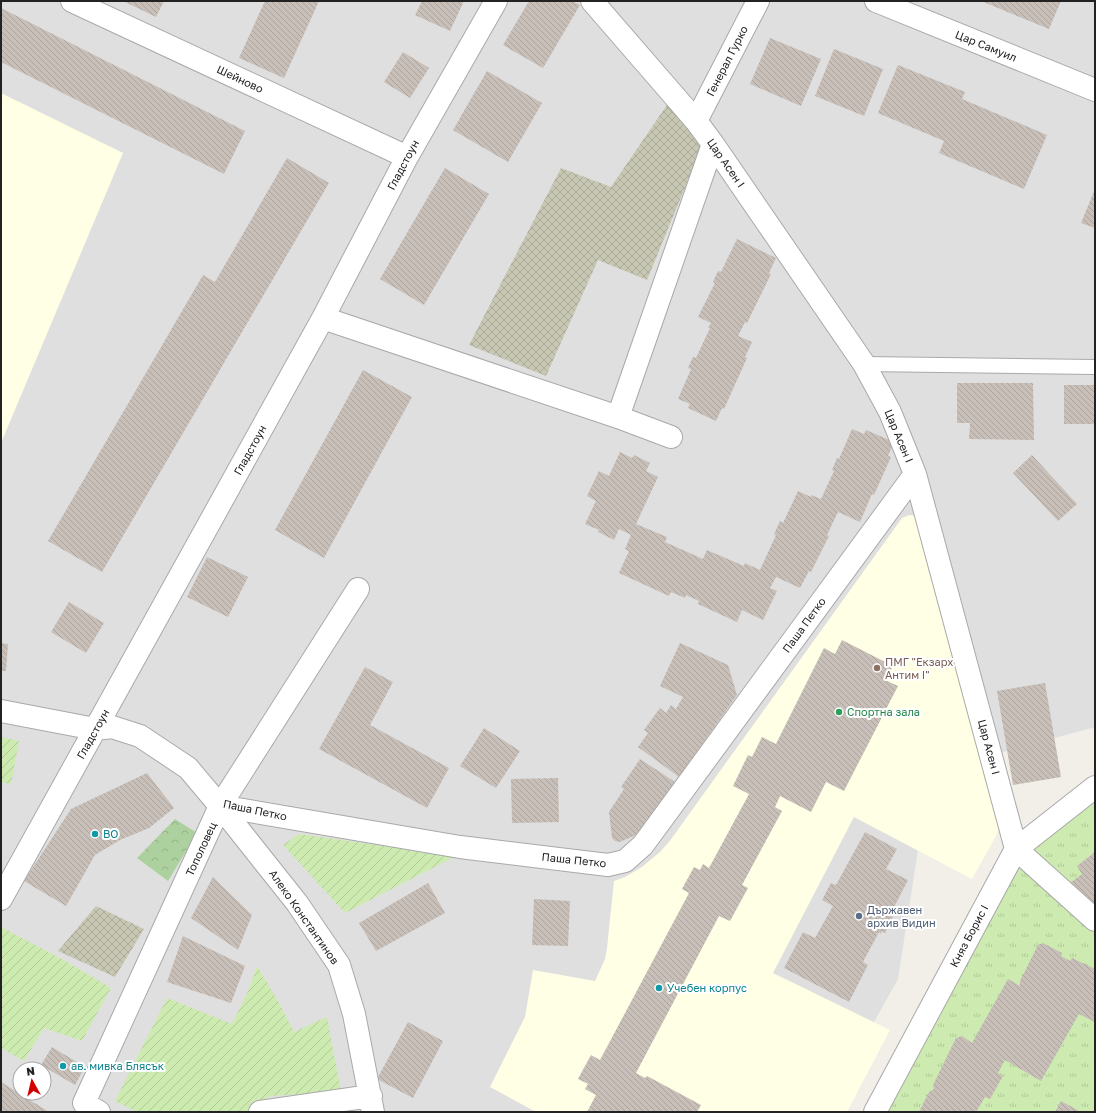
<svg xmlns="http://www.w3.org/2000/svg" width="1096" height="1113" font-family="'Golos Text',sans-serif">
<style>
.residential{fill:#e0dfdf;fill-rule:evenodd}
.education{fill:#ffffe5}
.construction{fill:url(#construction-cross-hatch)}
.grass{fill:url(#grass-tufts)}
.forest{fill:url(#forest-crowns)}
.garden{fill:url(#garden-furrows)}
.building{fill:url(#building-back-hatch)}
.lines{fill:none;stroke-linecap:round;stroke-linejoin:round}
.lane-casing{stroke:#a9a9a9;stroke-width:16}
.street-casing{stroke:#a9a9a9;stroke-width:24}
.lane{stroke:#fff;stroke-width:14}
.street{stroke:#fff;stroke-width:22}
.education-dot{fill:#8d6e63;stroke:#fff;stroke-width:1.5}
.leisure-dot{fill:#2e9e5b;stroke:#fff;stroke-width:1.5}
.culture-dot{fill:#0f9aa8;stroke:#fff;stroke-width:1.5}
.service-dot{fill:#5c6f8a;stroke:#fff;stroke-width:1.5}
.labels{text-anchor:middle;stroke-width:4;stroke-linejoin:round;paint-order:stroke}
.street-label{font-size:11px;fill:#222;stroke:#fff}
.education-label{font-size:11px;fill:#785e54;stroke:#fff;text-anchor:start}
.leisure-label{font-size:11px;fill:#27864d;stroke:#fff;text-anchor:start}
.culture-label{font-size:11px;fill:#0d838f;stroke:#fff;text-anchor:start}
.service-label{font-size:11px;fill:#4e5e75;stroke:#fff;text-anchor:start}
</style>
<defs>
<pattern id="construction-cross-hatch" width="8" height="8" patternUnits="userSpaceOnUse"><rect width="8" height="8" fill="#c7c7b4"/><path d="M0 0l8 8M0 8l8-8" fill="none" stroke="#abab9a"/></pattern>
<pattern id="grass-tufts" width="24" height="20" patternUnits="userSpaceOnUse"><rect width="24" height="20" fill="#cdebb0"/><path d="M3 7l-1-3M5 7V3M7 7l1-3M15 17l-1-3M17 17v-4M19 17l1-3" fill="none" stroke="#b0c997"/></pattern>
<pattern id="forest-crowns" width="20" height="18" patternUnits="userSpaceOnUse"><rect width="20" height="18" fill="#add19e"/><path d="M2 6a3 3 0 1 1 6 0M12 15a3 3 0 1 1 6 0" fill="none" stroke="#95b388"/></pattern>
<pattern id="garden-furrows" width="10" height="10" patternUnits="userSpaceOnUse"><rect width="10" height="10" fill="#cdebb0"/><path d="M-1 1l2-2M0 10L10 0M9 11l2-2" fill="none" stroke="#b0c997"/></pattern>
<pattern id="building-back-hatch" width="6" height="6" patternUnits="userSpaceOnUse"><rect width="6" height="6" fill="#c7bfb8"/><path d="M-1 5l2 2M0 0l6 6M5-1l2 2" fill="none" stroke="#aba49e"/></pattern>
</defs>
<rect width="100%" height="100%" fill="#f2efe9"/>
<path class="residential" d="M1,1H1095V727L930,772L898,979L824,1112H1ZM20,1069H44V1093H20Z"/>
<path class="education" d="M1,93L123,153L1,443Z
M909,515L918,516L1000,822L997,834L972,879L854,817L773,973L890,1030L847,1112H536L490,1087L525,1017L533,970L595,981L605,959L607,948L614,881L625,877L642,867L660,852L669,842L902,518Z"/>
<path class="construction" d="M669,102L704,141L647,280L598,260L546,376L469,345L561,168L611,187Z
M96,906L144,929L115,977L58,951Z"/>
<path class="grass" d="M1095,787V1112H875L1016,849Z"/>
<path class="forest" d="M175,819L197,833L168,881L137,858Z"/>
<path class="garden" d="M1,737L19,741L11,784L1,782Z
M299,834L456,856L345,913L283,845Z
M1,927L62,959L111,988L82,1041L44,1028L24,1061L1,1048Z
M257,966L278,1001L294,1032L327,1017L341,1092L270,1096L250,1112H137L115,1101L167,998L232,1024L249,989Z"/>
<path class="building" d="M123,1H164L156,17Z
M265,1H319L284,78L239,58Z
M422,1H464L450,31L415,15Z
M529,1H572L580,5L543,68L503,45Z
M981,1H1061L1049,29Z
M1,8L245,131L224,174L1,62Z
M770,38L821,59L801,106L750,84Z
M834,49L883,69L864,116L815,96Z
M403,52L429,68L410,98L384,82Z
M898,65L965,92L962,99L1047,135L1024,189L939,153L944,141L878,113Z
M487,71L542,103L508,162L453,130Z
M287,158L329,183L102,572L48,541L203,275L215,282Z
M445,168L489,194L424,305L380,279Z
M1095,189V228L1081,223Z
M737,239L776,258L769,273L771,274L747,323L745,322L738,336L752,342L745,357L747,358L724,409L722,408L716,421L688,408L690,404L678,399L691,369L688,368L693,357L696,358L710,328H708L711,323L698,317L715,283L713,282L718,271L721,272Z
M363,370L412,397L324,558L275,530Z
M957,383H1033L1034,440L969,439L970,423H957Z
M1064,385H1095V424H1064Z
M852,429L864,434L866,430L894,442L888,456L891,457L874,495L872,494L860,522L838,512L827,535L829,536L811,572L809,571L800,588L776,577L770,588L777,591L763,620L742,610L737,622L698,604L699,601L686,595L685,598L671,592L669,596L619,573L629,551L625,549L631,535L619,529L614,540L598,532L599,530L585,524L596,501L587,496L599,471L609,476L620,452L632,458L634,455L650,463L646,471L658,477L636,524L667,537L665,542L703,559L707,550L744,566L745,563L760,570L776,535L774,534L780,521L783,523L798,491L811,497V495L821,499L834,471L832,470L837,458L839,459Z
M1032,455L1077,504L1058,521L1013,473Z
M207,557L248,577L228,617L187,597Z
M69,602L104,623L86,653L51,632Z
M842,640L893,666L885,680L898,686L844,791L826,782L811,812L780,796L775,807L782,811L742,885L748,888L730,921L719,916L636,1073L645,1078L647,1076L701,1105L697,1112H587L596,1095L585,1089L588,1084L578,1079L591,1055L600,1060L689,893L682,889L694,867L700,870L703,864L709,868L749,794L733,786L748,755L752,757L762,737L776,744L824,648L835,654Z
M1,643L8,644L6,671H1Z
M680,643L728,665L737,695L679,777L638,747L648,733L644,730L660,708L666,713L671,705L676,709L683,697L660,686Z
M365,667L393,682L370,725L449,768L427,808L319,749Z
M1045,683L1061,777L1013,785L997,691Z
M484,728L520,751L496,788L460,766Z
M640,759L678,784L645,827L636,835L620,842L615,841L612,838L609,812L624,789L621,787Z
M147,773L174,808L149,828L120,840L95,855L66,906L24,881L71,809Z
M558,778L559,822L512,823L511,779Z
M865,832L897,849L886,869L908,880L890,915L893,917L885,933L882,931L881,934L879,932L863,962L868,965L849,1002L784,968L803,932L815,938L833,906L822,900L831,883L836,885Z
M1095,852V913L1066,886L1082,874L1077,866Z
M213,877L252,915L238,950L191,918Z
M428,883L445,913L376,951L359,923Z
M534,899L570,901L568,946L532,945Z
M183,936L245,966L231,1003L167,982Z
M1043,943L1062,953L1061,956L1070,961L1072,958L1095,969V1022L1079,1014L1041,1081L1005,1060L998,1073L1003,1076L990,1099L985,1097L976,1112H919L929,1092L934,1089L933,1085L956,1038L962,1036L972,1043L1008,979L1020,986V981L1038,945Z
M408,1022L443,1041L413,1098L377,1079Z
M52,1047L85,1067L75,1085L41,1065Z
M1,1082L49,1112H1Z
M1061,1101L1081,1112H1055Z"/>
<g class="lines">
<g class="lane-casing">
<path id="lane" d="M864,364L1095,367"/>
</g>
<g class="street-casing">
<path id="street" d="M72,1L407,157
M592,1L696,121L713,144L864,364L890,412L915,474L1016,849L1095,920
M876,1L1095,90
M696,121L758,1
M323,318L618,417L671,437
M618,417L713,144
M1,711L95,729L112,727L140,736L188,768L220,806L460,847L608,865L625,861L643,845L915,474
M220,806L297,903L339,965L354,1014L373,1112
M1,899L323,318L407,157L496,1
M99,1112L84,1103L220,806L358,589
M260,1112L371,1096
M875,1112L1016,849L1095,787"/>
</g>
<use href="#lane" class="lane"/>
<use href="#street" class="street"/>
</g>
<circle class="education-dot" cx="877" cy="668" r="4"/>
<circle class="leisure-dot" cx="839" cy="712" r="4"/>
<g class="culture-dot">
<circle cx="95" cy="834" r="4"/>
<circle cx="659" cy="988" r="4"/>
<circle cx="63" cy="1066" r="4"/>
</g>
<circle class="service-dot" cx="859" cy="916" r="4"/>
<g class="labels">
<g class="street-label">
<text transform="translate(986 46) rotate(22)" y="4">Цар Самуил</text>
<text transform="translate(727 61) rotate(-63)" y="4">Генерал Гурко</text>
<text transform="translate(240 79) rotate(25)" y="4">Шейново</text>
<text transform="translate(726 163) rotate(55)" y="4">Цар Асен I</text>
<text transform="translate(403 165) rotate(-62)" y="4">Гладстоун</text>
<text transform="translate(899 436) rotate(67)" y="4">Цар Асен I</text>
<text transform="translate(250 450) rotate(-61)" y="4">Гладстоун</text>
<text transform="translate(804 625) rotate(-54)" y="4">Паша Петко</text>
<text transform="translate(93 734) rotate(-61)" y="4">Гладстоун</text>
<text transform="translate(989 747) rotate(75)" y="4">Цар Асен I</text>
<text transform="translate(255 810) rotate(12)" y="4">Паша Петко</text>
<text transform="translate(201 849) rotate(-65)" y="4">Тополовец</text>
<text transform="translate(574 860) rotate(6)" y="4">Паша Петко</text>
<text transform="translate(304 917) rotate(55)" y="4">Алеко Константинов</text>
<text transform="translate(969 936) rotate(-62)" y="4">Княз Борис I</text>
</g>
<g class="education-label">
<text x="885" y="666">ПМГ "Екзарх<tspan x="885" dy="13">Антим I"</tspan></text>
</g>
<g class="leisure-label">
<text x="847" y="716">Спортна зала</text>
</g>
<g class="culture-label">
<text x="103" y="838">ВО</text>
<text x="667" y="992">Учебен корпус</text>
<text x="71" y="1070">ав. мивка Блясък</text>
</g>
<g class="service-label">
<text x="867" y="914">Държавен<tspan x="867" dy="13">архив Видин</tspan></text>
</g>
</g>
<rect width="1096" height="1113" fill="none" stroke="#222222" stroke-width="4"/>
<g transform="translate(32 1081) rotate(352)"><circle r="19" fill="#ffffff" stroke="#a7a7a7"/>
<path d="M0-3L7 15L0 10L-7 15Z" fill="#d40000"/>
<text y="-6" font-size="11" font-weight="bold" text-anchor="middle" fill="#222222">N</text>
</g>
</svg>
